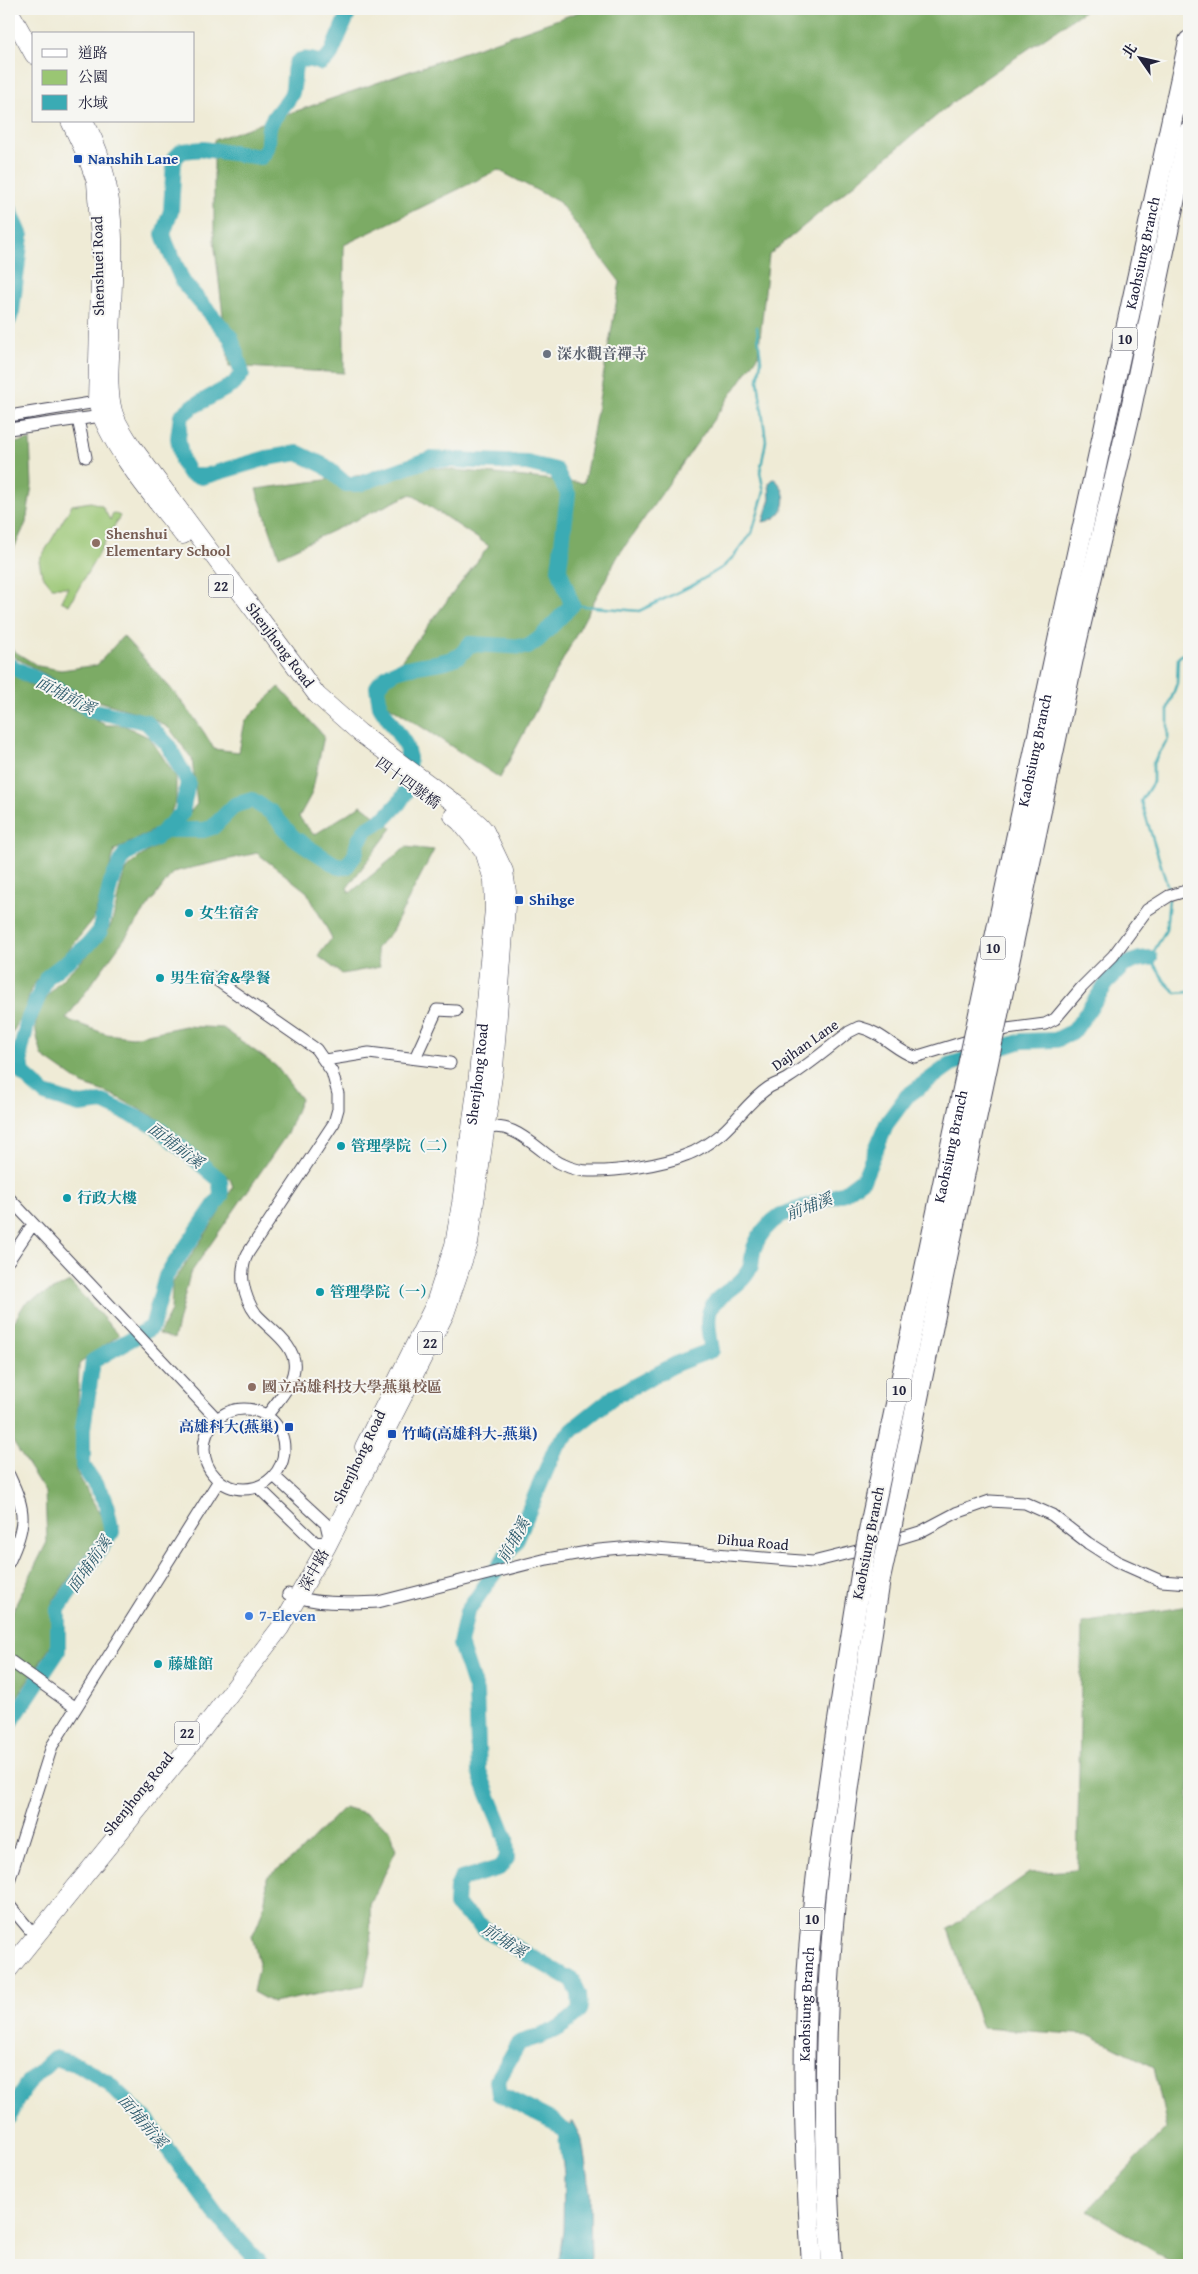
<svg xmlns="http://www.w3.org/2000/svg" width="1198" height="2274" font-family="'Gentium Book Plus','Noto Serif TC',serif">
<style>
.green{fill:#9ac673;stroke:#5e7457}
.forest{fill:#7bab65;stroke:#4e6650}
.water{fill:#3aabb4;stroke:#2e6678}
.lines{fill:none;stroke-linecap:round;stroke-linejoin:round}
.stream{stroke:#3aabb4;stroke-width:2.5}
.river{stroke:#3aabb4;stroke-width:16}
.minor-casing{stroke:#414052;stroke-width:13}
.primary-casing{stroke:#414052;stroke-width:19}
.motorway-casing{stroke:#414052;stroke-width:22}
.minor{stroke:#fff;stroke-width:11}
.primary{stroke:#fff;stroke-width:18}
.motorway{stroke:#fff;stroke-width:20}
.motorway-bridge-casing{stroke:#414052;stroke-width:22;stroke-linecap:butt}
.motorway-bridge{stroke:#fff;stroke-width:20}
.transit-dot{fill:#1a4fb4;stroke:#f6f6f2;stroke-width:2}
.worship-dot{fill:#6b7280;stroke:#f6f6f2;stroke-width:2}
.education-dot{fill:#8d6e63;stroke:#f6f6f2;stroke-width:2}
.culture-dot{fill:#0f9aa8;stroke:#f6f6f2;stroke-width:2}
.shop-dot{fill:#3f7fe0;stroke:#f6f6f2;stroke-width:2}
.labels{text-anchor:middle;stroke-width:4;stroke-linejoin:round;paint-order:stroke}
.shield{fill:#f6f6f2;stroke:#626272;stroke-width:1}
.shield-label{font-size:14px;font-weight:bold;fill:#22223b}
.transit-label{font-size:15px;font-weight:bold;fill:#164399;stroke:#f6f6f2;text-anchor:start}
.street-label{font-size:15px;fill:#22223b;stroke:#f6f6f2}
.worship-label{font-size:15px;font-weight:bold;fill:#5b616d;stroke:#f6f6f2;text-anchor:start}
.education-label{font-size:15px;font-weight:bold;fill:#785e54;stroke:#f6f6f2;text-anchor:start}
.culture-label{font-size:15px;font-weight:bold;fill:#0d838f;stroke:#f6f6f2;text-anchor:start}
.shop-label{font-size:15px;font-weight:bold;fill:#366cbe;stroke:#f6f6f2;text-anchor:start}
.water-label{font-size:16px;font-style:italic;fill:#2c596b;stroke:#f6f6f2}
</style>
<rect width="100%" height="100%" fill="#f6f6f2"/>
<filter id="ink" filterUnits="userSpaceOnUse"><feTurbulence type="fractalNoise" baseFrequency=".02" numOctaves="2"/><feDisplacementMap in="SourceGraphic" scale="10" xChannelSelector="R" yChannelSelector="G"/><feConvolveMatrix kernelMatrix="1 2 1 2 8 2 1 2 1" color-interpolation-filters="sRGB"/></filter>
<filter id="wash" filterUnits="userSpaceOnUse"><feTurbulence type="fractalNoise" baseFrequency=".0096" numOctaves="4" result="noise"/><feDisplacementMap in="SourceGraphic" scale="20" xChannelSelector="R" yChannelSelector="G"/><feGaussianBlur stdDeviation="1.12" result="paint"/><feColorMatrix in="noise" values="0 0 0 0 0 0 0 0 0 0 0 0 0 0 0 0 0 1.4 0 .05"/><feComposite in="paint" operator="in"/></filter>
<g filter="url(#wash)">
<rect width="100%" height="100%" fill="#efebd6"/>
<path class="green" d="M91,502L102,506L110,520L113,513L120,516L69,605L61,601L68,587H52L42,575L39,561L72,505Z"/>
<path class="forest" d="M587,9H1087L965,92L769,255L758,356L618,556L500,778L374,696L489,546L411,494L279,556L256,489L425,467L584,483L620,282L559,202L498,170L344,245V373L229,366L214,240V140Z
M30,440L32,485L26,523L9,559V444Z
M123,636C156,672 191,707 214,749L239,752L245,721L279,687L324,736L312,793L299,817L314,835L361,805L392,828L347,888L350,893L406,847L434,850L392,931L376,949L380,967L342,974L318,956L332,938L307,892L257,853L173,872L66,1019L106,1034L133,1037L185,1026L223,1028L276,1066L301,1099L287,1134L190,1274L174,1339L159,1334L171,1311L172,1284L214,1221L233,1187L230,1179L158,1119L113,1095L82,1084L42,1056C40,1046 34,1031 36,1022C45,984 82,966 104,937C117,920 116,894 124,875C131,858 154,850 167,838C178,828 187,815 197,804L192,759L170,729L149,716L88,698L9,654V645L14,651L38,666L61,670L97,665Z
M9,672L51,698L106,725H123L150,738L176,777V800L169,817L152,831L115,850L94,918L68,951L41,975L31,989L25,1010L9,1039Z
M70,1282L119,1335L79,1364L76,1471L106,1525L52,1603L51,1646L9,1709V1618L47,1542L45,1492L9,1436V1330L25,1303Z
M1189,1606V2265H1176L1088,2210L1167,2128L1154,2067L1091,2035L982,2028L948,1929L1029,1873L1077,1870L1082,1623Z
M344,1807L368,1814L391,1831L396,1850L370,1905L371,1953L364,1985L273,2003L253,1992L259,1963L252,1936C262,1916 267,1900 267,1877L298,1854Z"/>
<path class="water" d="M774,478C791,494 788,518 763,522L770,498L769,483Z
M572,2121L582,2140L590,2193L591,2265H558L563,2231L564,2173L560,2142Z"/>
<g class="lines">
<path class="stream" d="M572,605L639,611L693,585L723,567L734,556L752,533L764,492L760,472L766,441L758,380L761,361L757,327
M1169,891L1141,801L1153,782V763L1168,739V708L1177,683L1178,658L1186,651H1189
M1169,899L1166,930L1150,958L1166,983L1176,993L1189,992"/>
<path class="river" d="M9,208L21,236L12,311L9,320
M9,665L71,697L90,710L146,722L168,745L188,782L182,813L156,838L125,854L111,882L100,931L88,945L47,977L28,1020L20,1054L23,1074L45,1094L80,1105L103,1102L155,1126L220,1180L221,1196L166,1276L152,1327L93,1361L83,1428V1466L105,1499L112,1532L58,1609V1651L9,1725
M165,830H204L213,827L235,805L252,800L272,813L293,837L309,848L339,867H346L355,855L358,842L366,829L385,818L399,803L406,792L409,758L405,744L380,706L377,687C393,660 435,669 459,656C463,653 466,648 470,644L528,647L539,639L572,605L559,569L568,494L556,470L527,463L430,459L359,484H346L325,466L298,453L267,458L202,477L189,473L182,461L178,438L181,416L192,407L234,384L242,373L231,338L183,282L166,243L163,234L171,211L174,159L182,151L203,149L261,157C271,147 267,140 269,128C272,116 285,106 291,95C299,79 283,49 321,63L330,56L350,9
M9,2117L26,2085L54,2058L79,2065L107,2082L149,2123L215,2213L261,2265
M568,2155L566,2133L555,2122L499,2094L497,2081L519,2043C544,2035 563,2030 580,2010L579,1994L573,1981L490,1933L456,1905L457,1888L461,1879L499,1868L507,1858L506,1838L479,1772L476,1692L460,1644L467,1612L515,1543L556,1447L573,1429L613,1397L678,1363L712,1350C710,1338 705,1319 711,1308C719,1293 736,1289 745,1276C755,1263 750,1260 754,1248C759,1234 769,1223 781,1215L844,1193L864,1178L887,1123L907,1096L951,1064L1022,1041L1056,1040L1074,1031L1109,980L1124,965L1140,959L1150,958"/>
</g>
</g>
<g filter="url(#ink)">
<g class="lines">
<g class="minor-casing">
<path id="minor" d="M9,416L103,401
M78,419L86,457
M9,429L109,415
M212,977L316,1049L332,1072L338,1094V1109L334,1123L248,1253C243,1262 242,1272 243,1282C245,1294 249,1305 256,1314C269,1329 298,1346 294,1369C292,1386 277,1402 267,1415
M415,1058L437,1010L456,1011
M325,1060L369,1053L450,1063
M480,1131C508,1118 530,1142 550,1157C561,1165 576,1171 589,1171C615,1172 662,1165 686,1155C698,1151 712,1141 722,1133C738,1119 750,1100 768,1088C774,1084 782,1082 788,1078C810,1064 829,1048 849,1032L859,1027C884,1033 894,1050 915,1057L1007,1029L1045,1024L1055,1019L1082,987L1113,956L1147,910L1169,896L1189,890
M9,1198L217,1419
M9,1260L33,1224
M204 1449a40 40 0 1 1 80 0a40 40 0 1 1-80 0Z
M9,1475C27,1513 26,1524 9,1562
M258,1487L316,1543L330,1541L326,1524L274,1476
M884,1543L920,1532L956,1513L990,1501L1025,1503L1052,1515L1088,1543L1116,1561L1161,1581L1189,1583
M288,1594C315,1605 350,1603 378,1602L547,1559L599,1550L632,1547L813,1562L869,1548
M9,1660L76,1708
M9,1881L52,1746L218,1482
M9,1905L29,1929"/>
</g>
<g class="primary-casing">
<g id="primary">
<path d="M9,10L34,55"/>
<path d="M70,121L87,157L96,182L101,254"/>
<path d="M100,282L97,402C108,445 155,499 183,535"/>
<path id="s1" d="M364,1447L434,1306L454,1245L461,1203L478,1075L494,909L493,880L484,851L460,822L453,816"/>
<path d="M9,1969L196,1738L280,1628L327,1546L445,1314L469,1243L494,1069L507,892L504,871L485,831L480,825L461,808L360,733L317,695L131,445C125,435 116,423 113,411C107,388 110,362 111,339C113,267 122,186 84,121"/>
</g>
</g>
<g class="motorway-casing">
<g id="motorway">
<path id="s2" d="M1059,636L1189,41"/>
<path d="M1076,644L1129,418L1189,131"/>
<path d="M871,1521L927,1259"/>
<path d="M892,1524L946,1262"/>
<path id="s3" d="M812,2265C805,2153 800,2040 811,1928C823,1810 842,1693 861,1575"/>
<path d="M832,2265C824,2152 823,2038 833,1925C843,1809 863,1694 880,1579"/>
</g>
</g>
<use href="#minor" class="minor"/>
<use href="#primary" class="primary"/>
<use href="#motorway" class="motorway"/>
<g class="motorway-bridge-casing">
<g id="motorway-bridge">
<path id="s4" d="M927,1259L1059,636"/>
<path d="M946,1262L1076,644"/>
<path d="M861,1575L871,1521"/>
<path d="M880,1579L892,1524"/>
</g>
</g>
<use href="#motorway-bridge" class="motorway-bridge"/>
</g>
</g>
<g class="transit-dot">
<rect x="73" y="154" width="10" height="10" rx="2.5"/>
<rect x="514" y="895" width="10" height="10" rx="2.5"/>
<rect x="284" y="1422" width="10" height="10" rx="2.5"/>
<rect x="387" y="1429" width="10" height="10" rx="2.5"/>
</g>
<circle class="worship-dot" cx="547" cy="354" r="5"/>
<g class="education-dot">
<circle cx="96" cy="543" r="5"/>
<circle cx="252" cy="1387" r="5"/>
</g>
<g class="culture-dot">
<circle cx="189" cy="913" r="5"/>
<circle cx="160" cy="978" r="5"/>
<circle cx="341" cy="1146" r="5"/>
<circle cx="67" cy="1198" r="5"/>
<circle cx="320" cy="1292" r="5"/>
<circle cx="158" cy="1664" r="5"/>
</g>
<circle class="shop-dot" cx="249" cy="1616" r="5"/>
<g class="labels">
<g class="shield">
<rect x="1112.5" y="327.5" width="25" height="23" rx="4"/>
<rect x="208.5" y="574.5" width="25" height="23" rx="4"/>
<rect x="980.5" y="936.5" width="25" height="23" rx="4"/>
<rect x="417.5" y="1331.5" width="25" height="23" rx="4"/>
<rect x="886.5" y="1378.5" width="25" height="23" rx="4"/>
<rect x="174.5" y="1721.5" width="25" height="23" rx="4"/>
<rect x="799.5" y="1907.5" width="25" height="23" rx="4"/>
</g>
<g class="shield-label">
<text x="1125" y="344">10</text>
<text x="221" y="591">22</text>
<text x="993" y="953">10</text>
<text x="430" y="1348">22</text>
<text x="899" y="1395">10</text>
<text x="187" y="1738">22</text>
<text x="812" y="1924">10</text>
</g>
<g class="transit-label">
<text x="88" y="164">Nanshih Lane</text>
<text x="529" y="905">Shihge</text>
<text x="279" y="1432" text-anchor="end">高雄科大(燕巢)</text>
<text x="402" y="1439">竹崎(高雄科大-燕巢)</text>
</g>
<g class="street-label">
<text dy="5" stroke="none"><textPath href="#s2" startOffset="392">Kaohsiung Branch</textPath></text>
<text transform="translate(98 266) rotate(-91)" y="5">Shenshuei Road</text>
<text transform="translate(280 645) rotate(53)" y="5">Shenjhong Road</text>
<text dy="5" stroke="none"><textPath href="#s4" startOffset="520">Kaohsiung Branch</textPath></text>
<text transform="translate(408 783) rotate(36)" y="5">四十四號橋</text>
<text transform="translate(805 1045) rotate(-35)" y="5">Dajhan Lane</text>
<text dy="5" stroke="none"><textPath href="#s1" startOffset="394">Shenjhong Road</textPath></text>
<text dy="5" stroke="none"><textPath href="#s4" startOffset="115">Kaohsiung Branch</textPath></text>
<text transform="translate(359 1457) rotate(-64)" y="5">Shenjhong Road</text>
<text transform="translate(753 1542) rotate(5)" y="5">Dihua Road</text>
<text transform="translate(868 1543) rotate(-79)" y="5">Kaohsiung Branch</text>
<text transform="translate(314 1570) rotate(-61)" y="5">深中路</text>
<text transform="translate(138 1794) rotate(-51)" y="5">Shenjhong Road</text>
<text dy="5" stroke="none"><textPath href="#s3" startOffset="261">Kaohsiung Branch</textPath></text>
</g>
<g class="worship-label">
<text x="557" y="359">深水觀音禪寺</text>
</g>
<g class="education-label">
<text x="106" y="539">Shenshui<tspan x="106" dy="17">Elementary School</tspan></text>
<text x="262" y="1392">國立高雄科技大學燕巢校區</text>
</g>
<g class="culture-label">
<text x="199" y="918">女生宿舍</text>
<text x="170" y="983">男生宿舍&amp;學餐</text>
<text x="351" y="1151">管理學院（二）</text>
<text x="77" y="1203">行政大樓</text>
<text x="330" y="1297">管理學院（一）</text>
<text x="168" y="1669">藤雄館</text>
</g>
<g class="shop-label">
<text x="259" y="1621">7-Eleven</text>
</g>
<g class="water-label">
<text transform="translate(66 695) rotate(27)" y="6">面埔前溪</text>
<text transform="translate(176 1145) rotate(37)" y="6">面埔前溪</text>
<text transform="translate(809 1206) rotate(-21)" y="6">前埔溪</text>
<text transform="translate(513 1540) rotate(-61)" y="6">前埔溪</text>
<text transform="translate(89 1564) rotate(-55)" y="6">面埔前溪</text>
<text transform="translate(505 1940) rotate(33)" y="6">前埔溪</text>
<text transform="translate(143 2121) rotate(49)" y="6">面埔前溪</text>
</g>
</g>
<rect width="1198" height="2274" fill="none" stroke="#f6f6f2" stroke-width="30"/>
<rect x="32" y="32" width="162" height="90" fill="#f6f6f2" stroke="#a1a1a9"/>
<rect x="42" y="49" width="25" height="8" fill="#ffffff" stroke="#a1a1a9"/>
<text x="78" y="58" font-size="15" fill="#22223b">道路</text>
<rect x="42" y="70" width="25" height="15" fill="#9ac673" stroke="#a1a1a9"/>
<text x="78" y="82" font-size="15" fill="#22223b">公園</text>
<rect x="42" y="95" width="25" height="15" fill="#3aabb4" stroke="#a1a1a9"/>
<text x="78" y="108" font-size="15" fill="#22223b">水域</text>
<g transform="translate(1140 58) rotate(304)" stroke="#f6f6f2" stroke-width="4" paint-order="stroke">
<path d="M0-4L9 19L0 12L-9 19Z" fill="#22223b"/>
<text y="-8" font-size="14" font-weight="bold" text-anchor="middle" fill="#22223b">北</text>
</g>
</svg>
